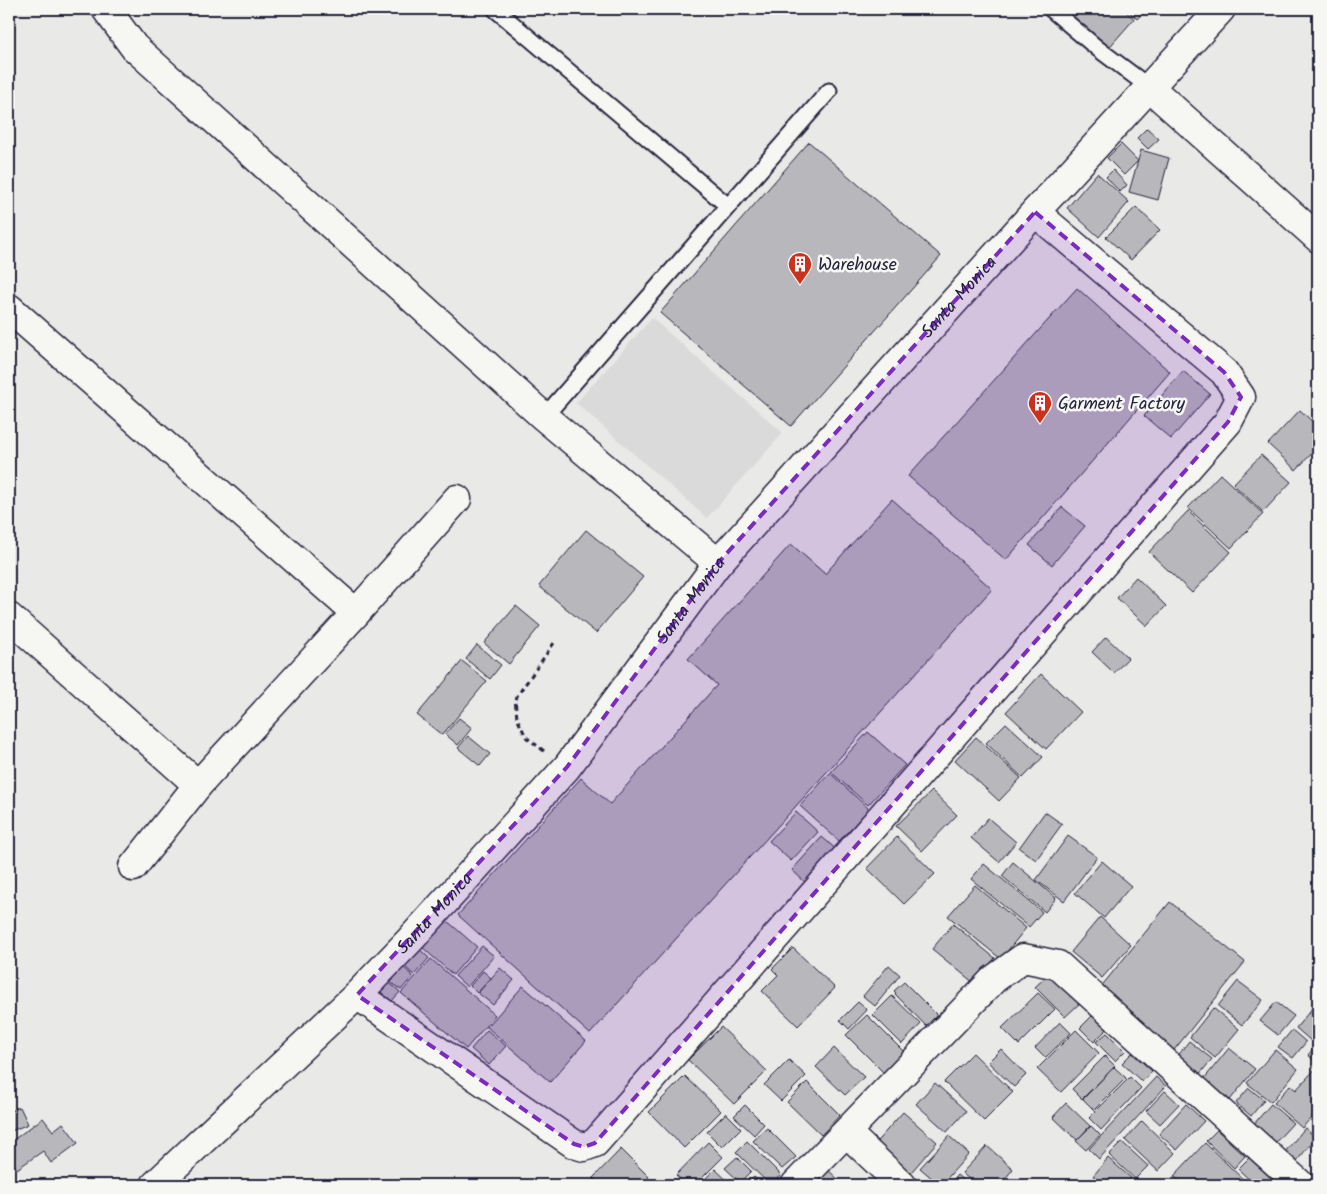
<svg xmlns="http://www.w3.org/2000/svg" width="1327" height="1194" font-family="Kalam,sans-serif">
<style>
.built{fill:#dadada}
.building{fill:#b8b8bc;stroke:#22223b}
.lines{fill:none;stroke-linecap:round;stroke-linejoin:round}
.service-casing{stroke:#22223b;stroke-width:19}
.minor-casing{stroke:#22223b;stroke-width:31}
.path{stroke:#22223b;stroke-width:3;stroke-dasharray:5 4;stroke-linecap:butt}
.service{stroke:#f6f6f2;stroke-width:15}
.minor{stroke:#f6f6f2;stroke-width:28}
.marked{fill:#7b2cbf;fill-opacity:0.2;stroke:#7b2cbf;stroke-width:4;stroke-dasharray:10 6;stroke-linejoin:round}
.labels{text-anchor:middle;stroke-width:5;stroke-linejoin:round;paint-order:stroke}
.poi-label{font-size:18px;fill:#22223b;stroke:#f6f6f2;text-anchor:start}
.street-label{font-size:18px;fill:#22223b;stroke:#f6f6f2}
</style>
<rect width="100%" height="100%" fill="#e9e9e7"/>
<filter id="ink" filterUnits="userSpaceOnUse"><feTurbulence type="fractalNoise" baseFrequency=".02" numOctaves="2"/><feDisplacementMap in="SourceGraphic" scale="10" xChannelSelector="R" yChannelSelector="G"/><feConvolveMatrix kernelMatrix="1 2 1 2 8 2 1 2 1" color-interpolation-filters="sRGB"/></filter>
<g filter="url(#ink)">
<path class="built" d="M652,318L783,433L707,518L576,403Z"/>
<path class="building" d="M1057,9H1123L1134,19L1106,51Z
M1126,9H1147L1137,19Z
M1147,128L1159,139L1148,149L1137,138Z
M809,142L941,256L791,426L660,313Z
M1121,144L1138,161L1124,175L1107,158Z
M1141,150L1169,158L1158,200L1129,192Z
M1113,170L1127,185L1120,192L1106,177Z
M1097,173L1129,202L1099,237L1067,208Z
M1136,207L1160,230L1131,260L1106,237Z
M1077,288L1170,372L1006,560L908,476Z
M1183,371L1210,394L1171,439L1144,416Z
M1300,410L1318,427V447L1296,470L1268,444Z
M1261,455L1291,482L1263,512L1233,484Z
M1220,474L1263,514L1231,548L1188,508Z
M892,499L992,589L590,1034L458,915L581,778L610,804L717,685L688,659L791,544L825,574Z
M1062,507L1085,526L1052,565L1029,545Z
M1188,511L1231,552L1192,593L1149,552Z
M586,530L643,577L596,633L539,586Z
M1136,577L1166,606L1147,626L1117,598Z
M516,606L540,626L509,664L484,643Z
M1106,637L1128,658L1114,673L1092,652Z
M477,645L501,665L490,679L466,659Z
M462,661L487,681L442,735L417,715Z
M1041,674L1081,712L1046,749L1006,712Z
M459,718L472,728L458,745L445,734Z
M1006,723L1043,757L1023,778L986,743Z
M868,732L905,765L868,805L831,772Z
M468,736L490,754L480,766L458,748Z
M976,737L1021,778L999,801L955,760Z
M830,773L869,809L839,841L800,806Z
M932,791L957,815L922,851L896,826Z
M796,812L818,832L791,861L769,841Z
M1045,812L1062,824L1036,860L1019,848Z
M988,818L1016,842L999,862L971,838Z
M1068,836L1097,857L1064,901L1036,880Z
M822,837L839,852L808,885L792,870Z
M897,837L935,874L904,904L867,868Z
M1102,861L1131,886L1104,918L1075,893Z
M1013,862L1056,898L1045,912L1002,876Z
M984,864L1042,912L1029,927L971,879Z
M975,885L1026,928L1001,959L948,916Z
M1170,902L1245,962L1170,1055L1095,994Z
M1100,917L1131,945L1102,978L1071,952Z
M445,919L477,947L453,975L421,946Z
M953,924L995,958L974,983L932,949Z
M482,946L494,956L467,987L455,976Z
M418,948L429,958L414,975L403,965Z
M793,948L835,988L798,1026L762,991L778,975L772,969Z
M431,959L495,1015L466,1049L401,993Z
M889,965L900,975L875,1006L863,996Z
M402,966L413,976L401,990L389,981Z
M500,968L514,980L493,1005L478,993Z
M483,971L491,978L477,993L470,986Z
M1050,973L1080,1003L1065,1017L1035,987Z
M386,980L400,992L392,1001L377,989Z
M1238,981L1263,1000L1242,1025L1218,1006Z
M904,982L937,1015L926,1026L895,994L896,993L894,991Z
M523,986L586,1041L550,1082L487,1027Z
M1038,993L1055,1009L1019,1045L1002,1028Z
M892,996L921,1024L902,1044L873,1015Z
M1318,1001V1032L1311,1041L1296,1028Z
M858,1002L867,1010L849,1029L840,1020Z
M1276,1002L1294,1016L1278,1035L1260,1021Z
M1213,1008L1239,1029L1215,1058L1190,1037Z
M867,1015L907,1055L886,1075L846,1035Z
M1093,1015L1107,1029L1094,1042L1080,1028Z
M1060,1022L1071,1033L1045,1058L1035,1048Z
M721,1027L767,1071L734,1104L688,1060Z
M487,1030L506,1046L489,1065L471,1049Z
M1076,1030L1099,1053L1061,1092L1037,1069Z
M1292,1030L1306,1042L1293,1058L1278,1047Z
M1107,1033L1125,1051L1115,1061L1096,1042Z
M1189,1041L1212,1059L1199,1075L1177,1057Z
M1318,1043V1064L1308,1055Z
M834,1048L864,1077L845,1095L816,1067Z
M1229,1048L1255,1069L1230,1100L1204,1079Z
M1001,1049L1026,1075L1014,1087L988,1062Z
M1275,1050L1298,1069L1271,1102L1247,1083Z
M973,1053L1013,1092L984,1121L944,1082Z
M1132,1053L1152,1071L1142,1082L1122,1063Z
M1105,1056L1115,1066L1082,1099L1072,1089Z
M789,1060L806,1076L781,1101L764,1085Z
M1318,1066V1101L1313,1107L1317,1111L1302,1128L1274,1103L1290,1085L1296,1090Z
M1114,1067L1126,1078L1094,1110L1083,1099Z
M685,1076L721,1111L684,1148L649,1112Z
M1130,1077L1141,1088L1101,1130L1089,1118Z
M1156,1077L1166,1086L1099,1159L1089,1149Z
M807,1082L840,1115L821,1135L787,1102Z
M935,1083L966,1111L947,1132L916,1104Z
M1249,1088L1264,1100L1251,1116L1236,1103Z
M1165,1091L1179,1104L1160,1124L1146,1111Z
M1066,1103L1090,1126L1077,1140L1053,1117Z
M1186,1104L1204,1121L1177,1150L1159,1134Z
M1271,1104L1293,1123L1274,1144L1253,1125Z
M745,1105L764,1124L754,1135L734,1116Z
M20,1107L28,1124L9,1132V1112Z
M903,1112L937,1142L907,1177L872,1147Z
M726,1113L741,1128L722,1147L707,1132Z
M43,1118L53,1131L63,1123L78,1143L51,1163L43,1151L17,1169L9,1157V1143Z
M1142,1121L1175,1153L1158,1171L1125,1140Z
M1091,1126L1100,1135L1086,1150L1076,1141Z
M767,1128L796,1157L782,1169L753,1141Z
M1305,1128L1316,1138L1295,1163L1284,1153Z
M1217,1130L1245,1156L1234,1168L1206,1141Z
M949,1136L969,1154L941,1185H940L920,1168Z
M747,1141L781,1175L770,1185L736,1152Z
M708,1142L723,1157L695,1185H687L676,1175Z
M1122,1142L1148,1166L1135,1179L1109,1155Z
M1205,1143L1249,1185H1184L1174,1176Z
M987,1146L1013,1169L1000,1185H976L962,1173Z
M621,1149L649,1177L641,1185H600L593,1178Z
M737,1157L751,1171L740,1182L725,1168Z
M1108,1158L1131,1178L1125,1185H1104L1093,1176Z
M1249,1158L1272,1179L1266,1185H1255L1238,1169Z
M825,1167L844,1185H809Z
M715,1169L732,1185H699Z
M957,1175L969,1185H949Z
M754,1177L763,1185H745Z"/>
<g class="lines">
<g class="service-casing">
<path id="service" d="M495,9L728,206
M1051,9L1097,48L1149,87
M544,417L829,91"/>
</g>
<g class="minor-casing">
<g id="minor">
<path d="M106,9L134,47L544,417L718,563"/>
<path d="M1149,87L1318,238"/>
<path d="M9,308L356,613"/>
<path d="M9,617L198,785"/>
<path d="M133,867L198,785L356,613L457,499"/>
<path d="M357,995L574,1144L584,1147L595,1143L1228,422L1241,397L1224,372L1035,212"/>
<path d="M847,1133L902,1185"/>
<path id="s1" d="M155,1185L357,995L410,940L567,767L718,563L1035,212L1221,9"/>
<path d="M795,1185L994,979L1023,958L1058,965L1301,1185"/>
</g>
</g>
<path class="path" d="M544,751L526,737L517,718L515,699L554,643"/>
<use href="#service" class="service"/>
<use href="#minor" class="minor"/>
</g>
</g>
<path class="marked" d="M1035,212L1224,372L1241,397L1228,422L595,1143L584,1147L574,1144L357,995L567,767L718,563Z"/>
<defs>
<g id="building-pin" transform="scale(1.25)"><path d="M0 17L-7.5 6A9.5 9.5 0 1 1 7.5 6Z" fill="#c8321e" stroke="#f6f6f2"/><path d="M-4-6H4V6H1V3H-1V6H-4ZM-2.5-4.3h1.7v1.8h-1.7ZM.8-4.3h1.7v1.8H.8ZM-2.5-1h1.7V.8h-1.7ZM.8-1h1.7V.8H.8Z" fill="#fff"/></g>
</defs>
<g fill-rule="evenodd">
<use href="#building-pin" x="800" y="264"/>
<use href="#building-pin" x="1040" y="403"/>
</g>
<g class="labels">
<g class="poi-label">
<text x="818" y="270">Warehouse</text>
<text x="1058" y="409">Garment Factory</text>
</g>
<g class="street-label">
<text dy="6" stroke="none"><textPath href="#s1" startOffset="1200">Santa Monica</textPath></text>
<text dy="6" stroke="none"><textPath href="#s1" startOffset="795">Santa Monica</textPath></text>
<text dy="6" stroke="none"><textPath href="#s1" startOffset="390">Santa Monica</textPath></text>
</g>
</g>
<rect width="1327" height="1194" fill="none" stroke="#f6f6f2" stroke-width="30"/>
<rect x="15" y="15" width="1297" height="1164" fill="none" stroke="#22223b" stroke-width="2" filter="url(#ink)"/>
</svg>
